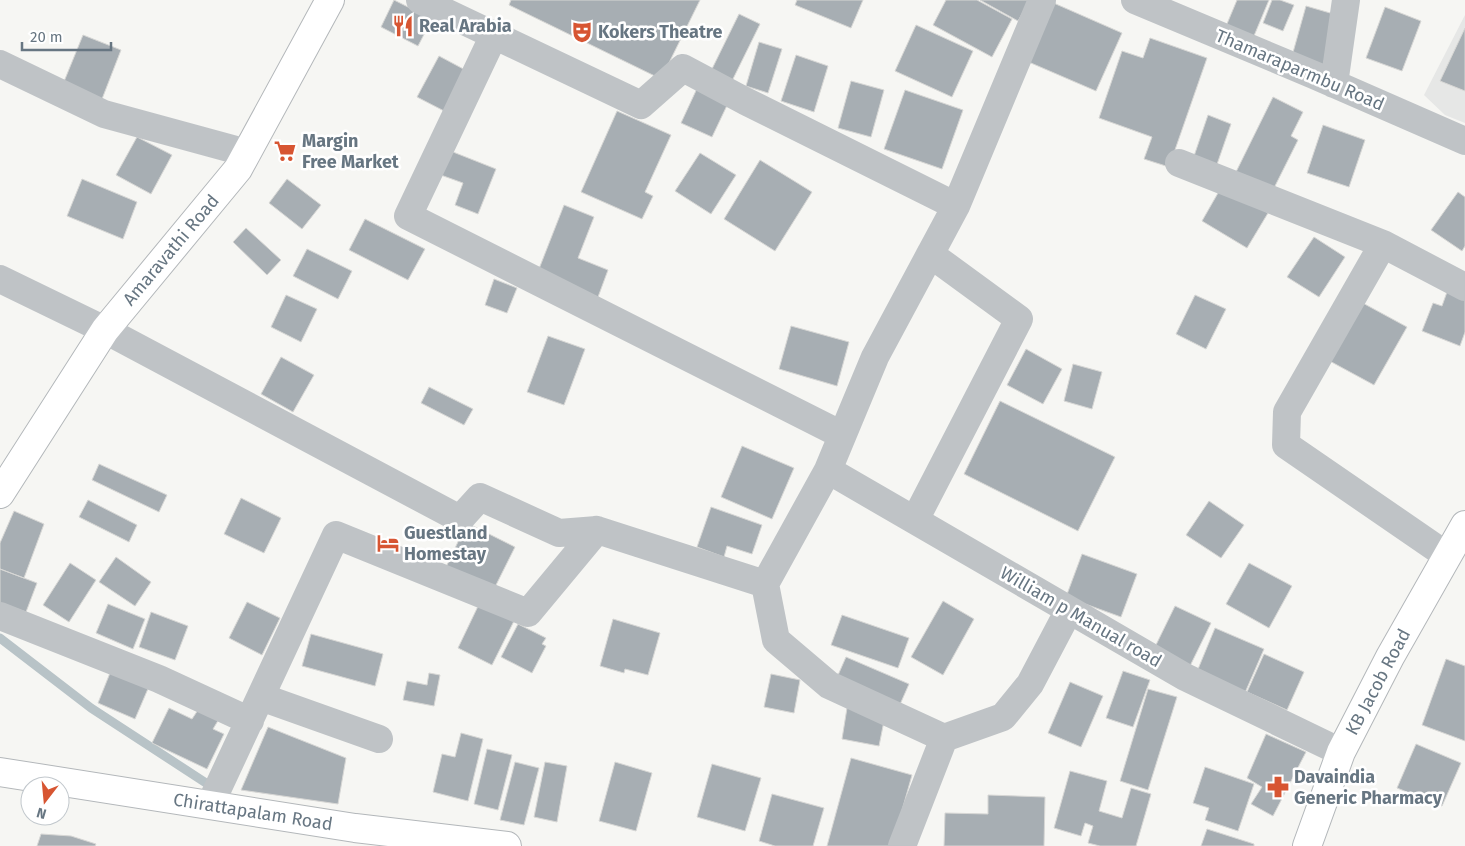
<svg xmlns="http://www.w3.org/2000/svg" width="1465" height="846" font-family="'Fira Sans',sans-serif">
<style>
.built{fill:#e6e7e6}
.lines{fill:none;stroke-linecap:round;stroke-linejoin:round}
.stream{stroke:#b8c3c7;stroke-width:9}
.building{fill:#a7aeb3;stroke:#d7d7d5}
.major-casing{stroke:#b3b7ba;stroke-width:30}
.minor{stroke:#bfc3c6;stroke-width:28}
.major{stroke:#fff;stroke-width:28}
.labels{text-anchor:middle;stroke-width:5;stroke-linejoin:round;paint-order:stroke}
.poi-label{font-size:18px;font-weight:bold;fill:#677682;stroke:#fff;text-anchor:start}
.street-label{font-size:18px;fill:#677682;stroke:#fff}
</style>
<rect width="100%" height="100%" fill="#f6f6f3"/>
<path class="built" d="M1465,15V123L1445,115L1424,95Z"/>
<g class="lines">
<path class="stream" d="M0,638L91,708L206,783"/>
</g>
<path class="building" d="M394,0L432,19L418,46L381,27Z
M511,0H700L661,79L509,5Z
M797,0H863L851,28L795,5Z
M946,0H977L1012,19L992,57L933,25Z
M980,0H1030L1018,21Z
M1237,0H1269L1251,43L1224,31Z
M1272,0H1280L1294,5L1283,31L1263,23Z
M1049,1L1122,33L1096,91L1024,60Z
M1306,6L1337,15L1323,65L1292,56Z
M1385,7L1421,21L1402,71L1366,58Z
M739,14L760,24L730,85L709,75Z
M916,25L973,51L952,97L895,71Z
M1465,28V91L1440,81Z
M83,35L121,50L102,99L63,84Z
M1150,38L1207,58L1169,167L1144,159L1152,137L1099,118L1122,51L1143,58Z
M759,42L782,49L768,93L746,86Z
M796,55L828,66L814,112L781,101Z
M439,56L469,72L448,113L417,97Z
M851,81L884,90L871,137L838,128Z
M700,82L731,97L712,137L681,123Z
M905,90L963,110L942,169L884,149Z
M1273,97L1303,112L1291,136L1298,140L1273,190L1236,172Z
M617,111L671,135L645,192L653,196L642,219L581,192Z
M1208,115L1231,124L1215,170L1192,162Z
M1323,125L1365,140L1349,187L1307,173Z
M137,137L172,155L151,194L116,175Z
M448,150L496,169L478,214L455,205L463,183L438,174Z
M700,153L736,175L711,214L675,191Z
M760,160L812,192L775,251L724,219Z
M82,179L137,202L123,239L67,216Z
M287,179L321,205L302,229L269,203Z
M1222,186L1268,213L1247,248L1202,221Z
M1458,192L1465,197V246L1462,251L1431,230Z
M564,205L594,217L578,258L608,270L598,297L537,274Z
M365,219L425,249L408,280L349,250Z
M246,228L281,260L267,275L233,242Z
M1314,237L1345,257L1319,297L1287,277Z
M307,249L352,271L338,299L293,276Z
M494,279L517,288L507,313L485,305Z
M1447,292L1465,299V332L1460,346L1422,331L1433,303L1442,306Z
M286,295L317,309L301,342L271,327Z
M1195,295L1226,309L1206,349L1176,334Z
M1359,301L1407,327L1374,385L1326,359Z
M791,326L849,342L837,386L779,369Z
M548,336L585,349L564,405L527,392Z
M1026,349L1062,369L1043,404L1007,385Z
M281,357L314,375L293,412L261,394Z
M1073,364L1102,372L1092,409L1064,401Z
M429,387L473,409L464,425L421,403Z
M1000,401L1115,457L1078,531L964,474Z
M742,446L794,468L772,519L721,497Z
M99,464L167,495L159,512L92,480Z
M241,498L281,518L264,553L224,534Z
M88,500L137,525L129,542L79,517Z
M1209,501L1244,525L1221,558L1186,535Z
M711,507L762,525L752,554L727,546L724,557L697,547Z
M14,511L44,524L24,578L0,569V543Z
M467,523L515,547L493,591L446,567Z
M1082,554L1137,574L1121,617L1066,597Z
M116,557L151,582L135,606L99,582Z
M70,563L96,580L69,622L43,605Z
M1249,563L1292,586L1269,628L1226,604Z
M0,569L37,583L26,612L0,603Z
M481,600L516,617L492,665L458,648Z
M943,601L974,619L943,675L911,657Z
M247,602L280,618L262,655L229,638Z
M108,604L145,619L133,649L96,633Z
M1175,606L1211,623L1190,666L1154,649Z
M151,612L188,626L175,660L139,647Z
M842,615L909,638L898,668L831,645Z
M613,619L660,633L648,675L625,669L624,673L600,666Z
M518,624L546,638L542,644L546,646L532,673L501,657Z
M1215,628L1264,649L1244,695L1196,674Z
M311,634L383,654L375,686L302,666Z
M1264,654L1304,672L1287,710L1247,692Z
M846,657L909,684L898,709L835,682Z
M1446,659L1465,666V741L1422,725Z
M112,668L150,684L135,719L98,703Z
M1123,671L1150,680L1133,727L1106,718Z
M429,673L440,675L434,706L403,700L407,681L427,685Z
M771,674L800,680L794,713L764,707Z
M1070,682L1103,696L1081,747L1048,733Z
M1148,689L1177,697L1148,790L1120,781Z
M200,707L219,719L213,729L224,734L207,769L152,743L169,708L192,719Z
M847,708L885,716L879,746L842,739Z
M268,727L346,758L338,804L241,790Z
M461,733L483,739L468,801L433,792L442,754L455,757Z
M1266,734L1306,752L1273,816L1251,804L1262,787L1247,778Z
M1416,744L1461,763L1442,806L1397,788Z
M487,749L512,755L498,810L474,804Z
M851,758L912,775L892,846H827Z
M515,762L539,768L524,825L500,820Z
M545,762L567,766L557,822L534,817Z
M615,762L652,773L636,831L599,821Z
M712,764L761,778L745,831L697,817Z
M1205,767L1254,784L1238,831L1205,820L1209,808L1193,803Z
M1070,771L1107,781L1099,811L1122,818L1131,788L1151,794L1136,846H1100L1088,843L1093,826L1085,823L1081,836L1054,828Z
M772,794L824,808L813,846H775L759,841Z
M988,795L1045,797L1044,846H944L945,813L988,814Z
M1207,829L1254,844V846H1201Z
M41,834L71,836L96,844L95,846H37Z"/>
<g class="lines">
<g class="major-casing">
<path id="major" d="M0,494L105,330L238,169L330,0
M0,772L355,828L507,846
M1307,846L1341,752L1390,657L1465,525"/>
</g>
<path class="minor" d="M420,0L641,105L683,68L745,101L956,206
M1135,0L1314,75L1465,141
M494,35L408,216L842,435
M0,64L104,114L247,153
M1334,84L1346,0
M1179,163L1383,244L1465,287
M1383,244L1287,412L1286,445L1446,555
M0,279L105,330L460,519L480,497L559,533L597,530
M828,470L1185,677L1341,752
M915,520L1019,319L930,254
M765,584L776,640L829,685L944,738
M0,616L159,679L250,721
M261,697L379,739
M210,805L336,535L528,613L597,530L765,584L828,470L875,357L956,206L1042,0
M902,846L944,738L1003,717L1030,684L1069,610"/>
<use href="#major" class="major"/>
</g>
<defs>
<g id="restaurant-bare" transform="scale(1.725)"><path d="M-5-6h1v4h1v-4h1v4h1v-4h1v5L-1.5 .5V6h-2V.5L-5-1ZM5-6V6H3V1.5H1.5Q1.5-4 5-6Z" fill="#d75532" stroke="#fff" stroke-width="2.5" paint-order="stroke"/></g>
<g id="theatre-bare" transform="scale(1.725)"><path d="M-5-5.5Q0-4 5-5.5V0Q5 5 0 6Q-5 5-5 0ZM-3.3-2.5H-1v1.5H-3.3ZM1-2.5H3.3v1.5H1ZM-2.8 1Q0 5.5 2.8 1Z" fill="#d75532" stroke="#fff" stroke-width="2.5" paint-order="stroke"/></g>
<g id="supermarket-bare" transform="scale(1.725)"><path d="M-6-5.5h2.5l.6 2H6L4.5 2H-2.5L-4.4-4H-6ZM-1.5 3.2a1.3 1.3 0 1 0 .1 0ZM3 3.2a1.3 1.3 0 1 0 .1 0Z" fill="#d75532" stroke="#fff" stroke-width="2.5" paint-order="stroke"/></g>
<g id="hotel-bare" transform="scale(1.725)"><path d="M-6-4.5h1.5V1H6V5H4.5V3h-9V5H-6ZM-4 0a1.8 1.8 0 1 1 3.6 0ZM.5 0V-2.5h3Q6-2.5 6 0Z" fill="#d75532" stroke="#fff" stroke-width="2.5" paint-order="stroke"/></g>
<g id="pharmacy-bare" transform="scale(1.725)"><path d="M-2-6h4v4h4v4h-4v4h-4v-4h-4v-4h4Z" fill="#d75532" stroke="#fff" stroke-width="2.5" paint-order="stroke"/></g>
</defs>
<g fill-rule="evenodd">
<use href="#restaurant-bare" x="403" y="26"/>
<use href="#theatre-bare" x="582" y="32"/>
<use href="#supermarket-bare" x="285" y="151"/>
<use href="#hotel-bare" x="388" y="543"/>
<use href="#pharmacy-bare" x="1278" y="787"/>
</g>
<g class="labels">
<g class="poi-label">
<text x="419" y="32">Real Arabia</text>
<text x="598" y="38">Kokers Theatre</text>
<text x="302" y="147">Margin<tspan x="302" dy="21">Free Market</tspan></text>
<text x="404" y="539">Guestland<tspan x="404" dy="21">Homestay</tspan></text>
<text x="1294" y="783">Davaindia<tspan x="1294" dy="21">Generic Pharmacy</tspan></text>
</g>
<g class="street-label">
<text transform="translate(1300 70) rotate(23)" y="6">Thamaraparmbu Road</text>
<text transform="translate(171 250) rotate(-50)" y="6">Amaravathi Road</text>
<text transform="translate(1081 617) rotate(30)" y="6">William p Manual road</text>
<text transform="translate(1378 682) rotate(-62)" y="6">KB Jacob Road</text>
<text transform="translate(253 812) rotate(9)" y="6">Chirattapalam Road</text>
</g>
</g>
<g transform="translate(45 801) rotate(196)"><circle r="24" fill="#ffffff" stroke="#c2c8cd"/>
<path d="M0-4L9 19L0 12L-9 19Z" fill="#d75532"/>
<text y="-8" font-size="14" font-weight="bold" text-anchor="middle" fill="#677682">N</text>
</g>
<path d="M22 42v8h89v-8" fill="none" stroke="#677682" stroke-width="2.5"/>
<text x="30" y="42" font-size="15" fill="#677682" stroke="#ffffff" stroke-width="4" paint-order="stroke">20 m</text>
</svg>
